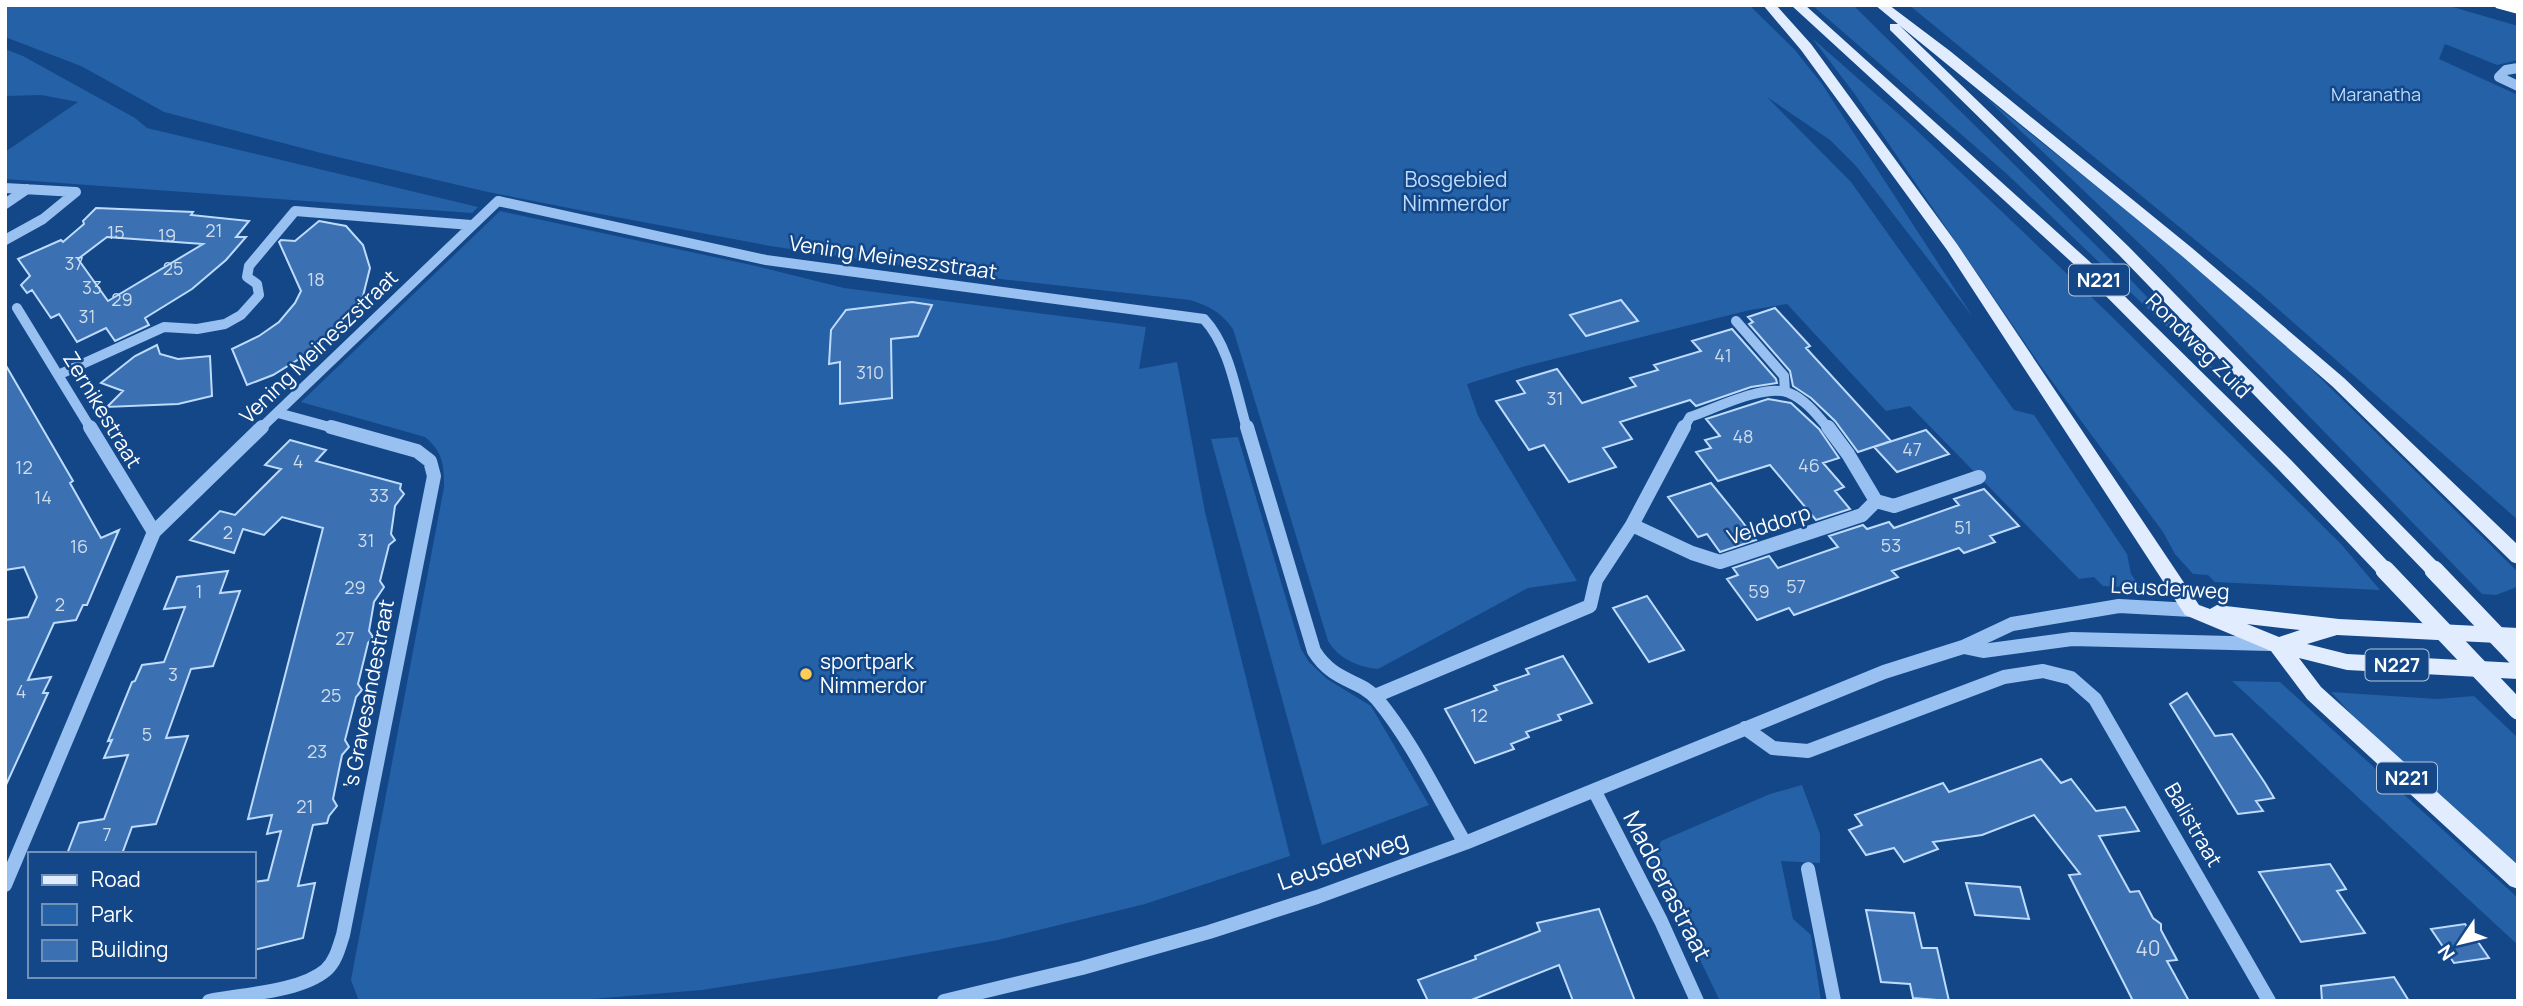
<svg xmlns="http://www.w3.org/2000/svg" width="2523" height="1006" font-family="Manrope,sans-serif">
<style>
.green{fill:#2561a7}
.building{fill:#3b71b2;stroke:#bedbfc;stroke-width:2;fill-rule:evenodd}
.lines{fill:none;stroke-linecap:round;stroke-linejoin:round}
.minor-far1{stroke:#98c0f0;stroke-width:10}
.minor{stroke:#98c0f0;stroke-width:14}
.major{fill:#e1edff;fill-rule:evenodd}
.highway{fill:#fff;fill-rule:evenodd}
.major-bridge{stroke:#e1edff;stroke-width:19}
.poi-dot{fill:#ffcd57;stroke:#134788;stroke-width:2.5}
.labels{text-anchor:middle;stroke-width:5;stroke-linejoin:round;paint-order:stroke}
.far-park-label{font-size:18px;fill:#bedbfc;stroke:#134788}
.number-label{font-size:18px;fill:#cedcec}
.shield{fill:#134788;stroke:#b8c8db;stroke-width:2}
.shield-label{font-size:19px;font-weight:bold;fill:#fff}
.park-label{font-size:21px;fill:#bedbfc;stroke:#134788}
.street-label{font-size:21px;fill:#fff;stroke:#134788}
.poi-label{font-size:21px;fill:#fff;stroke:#134788;text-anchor:start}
.near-number-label{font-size:21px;fill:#cedcec}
.near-street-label{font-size:24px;fill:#fff;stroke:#134788}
</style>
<rect width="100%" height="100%" fill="#134788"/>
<path class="green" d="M5,5H1749L1794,49L1822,84L1973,317L1856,166L1830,140L1767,97L1851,182L2014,410L2034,415L2127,554L2131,574L2141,588L2103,586L2094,577L2079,579L1910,406L1886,411L1787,304L1750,310L1522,367L1467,384L1478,416L1577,581L1528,588L1378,669C1358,667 1339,659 1328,641L1233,329C1221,312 1209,306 1190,300L992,278L990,267L956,262L955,273L770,246L584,211L488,192L325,154L164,112L81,66L5,37Z
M1812,5H1853L2133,282L2241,398L2008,175Z
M1909,5H2446L2518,26V60L2497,65L2445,44L2439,59L2518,95V520L2261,294Z
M1812,38L1911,125L2107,312L2341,544L2380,590L2215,582L2208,575L2193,574L2175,554L2163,532L2040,365L1854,93Z
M5,49L23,56L135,118L147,128L478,207L472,213L5,179V152L78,102L41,95L5,96Z
M1985,97L2176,250L2294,352L2518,572L2517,587L2496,595L2482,594L2162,265Z
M500,211L756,266L844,288L1146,327L1139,369L1177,362L1205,512L1290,856L1145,904L998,940L841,968L702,990L567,1001H359L351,980L444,487C444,465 443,452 425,437L301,402Z
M1238,437L1301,649L1309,662L1327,679L1371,706L1429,805L1322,845L1211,439Z
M2232,681L2280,682L2518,898V945Z
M2331,692L2437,699L2474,696L2518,738V865L2371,736Z
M1802,785L1820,834V863L1781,861L1793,919L1811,935L1821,1001H1720L1685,929L1650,866L1661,841L1770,794Z"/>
<path class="building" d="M96,208L193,212L191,215L249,221L236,237H246L226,260L192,289L145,318L149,325L115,341L106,328L77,342L59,314L51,318L32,290L27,293L21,285L30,276L18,259L61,240L63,242L84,224L83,221ZM107,237L203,244L108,301L78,259Z
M319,221L346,226L363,245L370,268L363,296L340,326L312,351L273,375L247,385L232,349L259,336L279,322L295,303L301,291L279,242L281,240L295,241Z
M1621,300L1638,321L1586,336L1570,315Z
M912,302L932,305L918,336L891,339L892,398L840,404V362L829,364L831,330L846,310Z
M1775,308L1810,346L1806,348L1891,441L1858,452L1835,421L1811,398L1793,386L1790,371L1749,324L1753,322L1748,317Z
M1732,329L1776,379L1777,383L1751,387L1696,406L1690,400L1620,422L1632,439L1603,448L1616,467L1569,482L1544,445L1529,450L1496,401L1525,393L1517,381L1557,369L1582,403L1636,386L1630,378L1658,370L1654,365L1701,351L1692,341Z
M157,345L160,354L178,359L210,356L212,396L178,404L107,407L123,391L101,383L135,356Z
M5,364L73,481L70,483L101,538L119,530L87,605H83L76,620L54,623L28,680L51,677L43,693H48L5,787V620L28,617L37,597L24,567L5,570Z
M1768,399L1791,403L1819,429L1839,458L1823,463L1844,487L1835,491L1850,509L1816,520L1770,465L1718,481L1696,452L1711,448L1705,440L1720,436L1706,419Z
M1926,430L1949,454L1897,472L1874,447Z
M290,440L326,450L316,461L401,484L400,489L404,494L395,506L391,534L395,540L389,545L380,581L384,587L374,602L369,631L373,637L368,643L358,684L362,690L356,697L345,740L349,747L342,755L333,799L337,806L329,816L327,823L313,825L298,886L315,883L303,938L254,950V882L268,880L281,831L267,834L272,815L248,819L323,528L282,517L264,535L243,529L234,553L190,540L220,511L235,515L281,469L265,465Z
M1711,483L1741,520L1756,540L1720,552L1707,534L1698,537L1668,497Z
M1984,489L2019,526L1990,536L1995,542L1964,553L1959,548L1892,571L1898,577L1794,615L1789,608L1757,620L1727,579L1738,575L1733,568L1769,556L1778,568L1838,547L1829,536L1863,525L1867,529L1889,522L1894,528L1959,505L1954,499Z
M228,571L220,593L240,591L213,666L191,669L166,738L188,736L156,824L132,827L122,854H67L79,823L104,819L128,755L104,758L112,740L108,741L132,682L135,681L142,665L164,662L185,607L164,609L177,577Z
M1647,596L1684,650L1649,662L1613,608Z
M1563,656L1592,703L1558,715L1561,720L1526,732L1529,737L1511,744L1514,749L1475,763L1445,709L1497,690L1494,686L1529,674L1526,669Z
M2187,693L2215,736L2232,734L2265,783L2274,798L2256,801L2263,811L2238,814L2170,704Z
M2041,759L2061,783L2071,779L2096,811L2125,807L2139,831L2099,836L2130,892L2139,891L2153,918L2161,924V930L2177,960L2167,961L2189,1001H2133L2069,875L2080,874L2034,815L1982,835L1933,842L1938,849L1904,862L1894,848L1866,855L1849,830L1862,825L1855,815L1943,783L1949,792Z
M2330,864L2346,889L2337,891L2365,933L2301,942L2259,872Z
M1966,883L2020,887L2029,919L1975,915Z
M1599,909L1635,1001H1573L1559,965L1469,1001H1428L1418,980L1476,959L1475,956L1540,931L1537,923Z
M1866,910L1914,913L1922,948H1937L1949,1001L1913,998L1910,984L1881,982Z
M2465,924L2476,939L2489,958L2454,963L2431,929Z
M2394,977L2409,1001H2322L2321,986Z"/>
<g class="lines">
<path class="minor-far1" d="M2518,68L2506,70L2499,77L2518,86
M5,188L76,192
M5,204L27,189
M5,240L43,219L76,192
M17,308L91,429
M1736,321L1784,376L1785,391
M58,375L164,327L197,329L225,324L241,315L259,295L257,284L247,277L249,266L295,211L471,225
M278,413L337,429
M260,429L498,201L766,260L1204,319C1230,347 1236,393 1247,429
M1683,429L1690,417C1714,409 1765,383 1789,393C1805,399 1818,416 1829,429"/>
<path class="minor" d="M90,427L154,532
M1247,427L1314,651C1334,683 1360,679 1377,699C1412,741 1438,797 1465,843
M1876,501L1894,506L1979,477
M1632,525L1692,553L1720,562L1862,515L1876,501L1848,454L1828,427
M1632,525L1684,427
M1964,647L1983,651L2072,639L2270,644
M1375,696L1590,606L1596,580L1632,525
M1745,728L1773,748L1808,751L2004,677L2043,671L2071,678L2095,699L2269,1001
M1595,792L1661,921L1697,1001
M1808,869L1834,1001
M5,885L154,532L262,427
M209,1001C243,994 300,992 326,970C336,961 339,947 343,935L434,476L430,461L417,451L331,427
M944,1001L1082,968L1209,932L1317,897L1465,843L1884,672L1963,647L2012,624L2119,606L2192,610"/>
<path class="major" d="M1763,5H1776L1811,44L1957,244L2199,605L2210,609L2217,605L2339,619L2518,628V644L2337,635L2307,644L2347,654L2518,663V679L2347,670L2299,658L2321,687L2518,865V889L2510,886L2307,699L2271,651L2185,615L1947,250L1801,50ZM2247,624L2300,630L2279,637Z
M1791,5H1805L2089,261L2291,460L2391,565L2394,570L2391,575L2385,577L2379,575L2279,470L2079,269Z
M1875,5H1889L1950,51L2192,248L2344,378L2518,545V564L2512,562L2332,386L2182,256L1899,25L2129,247L2440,565L2443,570L2440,575L2434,577L2428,575L2119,255L1890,30V24H1898Z"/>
<path class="highway" d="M2494,5H2518V14L2496,8Z"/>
<path class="major-bridge" d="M2385,570L2518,710
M2434,570L2518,658"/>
</g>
<circle class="poi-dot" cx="806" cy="674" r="7"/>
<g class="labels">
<g class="far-park-label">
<text x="2376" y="101">Maranatha</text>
</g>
<g class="number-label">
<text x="214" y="237">21</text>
<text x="116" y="239">15</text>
<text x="167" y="242">19</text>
<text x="74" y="270">37</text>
<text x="173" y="275">25</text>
<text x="316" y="286">18</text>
<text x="92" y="294">33</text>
<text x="122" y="306">29</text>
<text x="87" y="323">31</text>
<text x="1723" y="362">41</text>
<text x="870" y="379">310</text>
<text x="1555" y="405">31</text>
<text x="1743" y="443">48</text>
<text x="1912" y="456">47</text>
<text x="298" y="468">4</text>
<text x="1809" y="472">46</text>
<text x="24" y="474">12</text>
<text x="379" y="502">33</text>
<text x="43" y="504">14</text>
<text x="1963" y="534">51</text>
<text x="228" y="539">2</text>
<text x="366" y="547">31</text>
<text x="1891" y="552">53</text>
<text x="79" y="553">16</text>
<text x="1796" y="593">57</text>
<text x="355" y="594">29</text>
<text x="199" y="598">1</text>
<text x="1759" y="598">59</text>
<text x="60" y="611">2</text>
<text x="345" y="645">27</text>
<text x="173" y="681">3</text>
<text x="21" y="698">4</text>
<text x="331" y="702">25</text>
<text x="1479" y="722">12</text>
<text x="147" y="741">5</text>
<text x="317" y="758">23</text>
<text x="305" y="813">21</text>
<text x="107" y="841">7</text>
</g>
<g class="shield">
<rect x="2069" y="264.5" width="60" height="31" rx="5"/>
<rect x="2365.5" y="649.5" width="63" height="31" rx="5"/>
<rect x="2377" y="762.5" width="60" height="31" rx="5"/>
</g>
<g class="shield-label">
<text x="2099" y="287">N221</text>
<text x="2397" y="672">N227</text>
<text x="2407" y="785">N221</text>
</g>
<g class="park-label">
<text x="1456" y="187">Bosgebied<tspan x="1456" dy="24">Nimmerdor</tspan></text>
</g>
<g class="street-label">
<text transform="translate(893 258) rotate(8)" y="7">Vening Meineszstraat</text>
<text transform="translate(2198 346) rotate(45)" y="7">Rondweg Zuid</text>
<text transform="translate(319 347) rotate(-44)" y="7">Vening Meineszstraat</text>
<text transform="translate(102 410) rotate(59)" y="7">Zernikestraat</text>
<text transform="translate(1769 525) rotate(-18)" y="7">Velddorp</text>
<text transform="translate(2170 589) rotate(3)" y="7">Leusderweg</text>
<text transform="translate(369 694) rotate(-79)" y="7">'s Gravesandestraat</text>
<text transform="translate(2193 825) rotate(60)" y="7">Balistraat</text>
</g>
<g class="poi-label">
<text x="820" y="669">sportpark<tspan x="820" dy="24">Nimmerdor</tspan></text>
</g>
<g class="near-number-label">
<text x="2148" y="956">40</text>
</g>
<g class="near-street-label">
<text transform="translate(1343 861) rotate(-19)" y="8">Leusderweg</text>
<text transform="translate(1667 886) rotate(63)" y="8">Madoerastraat</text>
</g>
</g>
<rect width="2523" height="1006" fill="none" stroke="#ffffff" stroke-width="14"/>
<rect x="28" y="852" width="228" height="126" fill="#134788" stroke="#7191b8" stroke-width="2"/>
<rect x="42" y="875" width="35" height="10" fill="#e1edff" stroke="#7191b8" stroke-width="2"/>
<text x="91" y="887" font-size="21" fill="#ffffff">Road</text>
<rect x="42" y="904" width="35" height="21" fill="#2561a7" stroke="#7191b8" stroke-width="2"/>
<text x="91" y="922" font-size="21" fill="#ffffff">Park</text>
<rect x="42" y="940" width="35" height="21" fill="#3b71b2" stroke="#7191b8" stroke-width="2"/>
<text x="91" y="957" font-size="21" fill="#ffffff">Building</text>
<g transform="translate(2460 943) rotate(235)" stroke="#134788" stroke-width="5" paint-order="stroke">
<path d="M0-5L12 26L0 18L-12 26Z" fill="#ffffff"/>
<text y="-10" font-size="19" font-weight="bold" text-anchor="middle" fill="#ffffff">N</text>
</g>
</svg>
